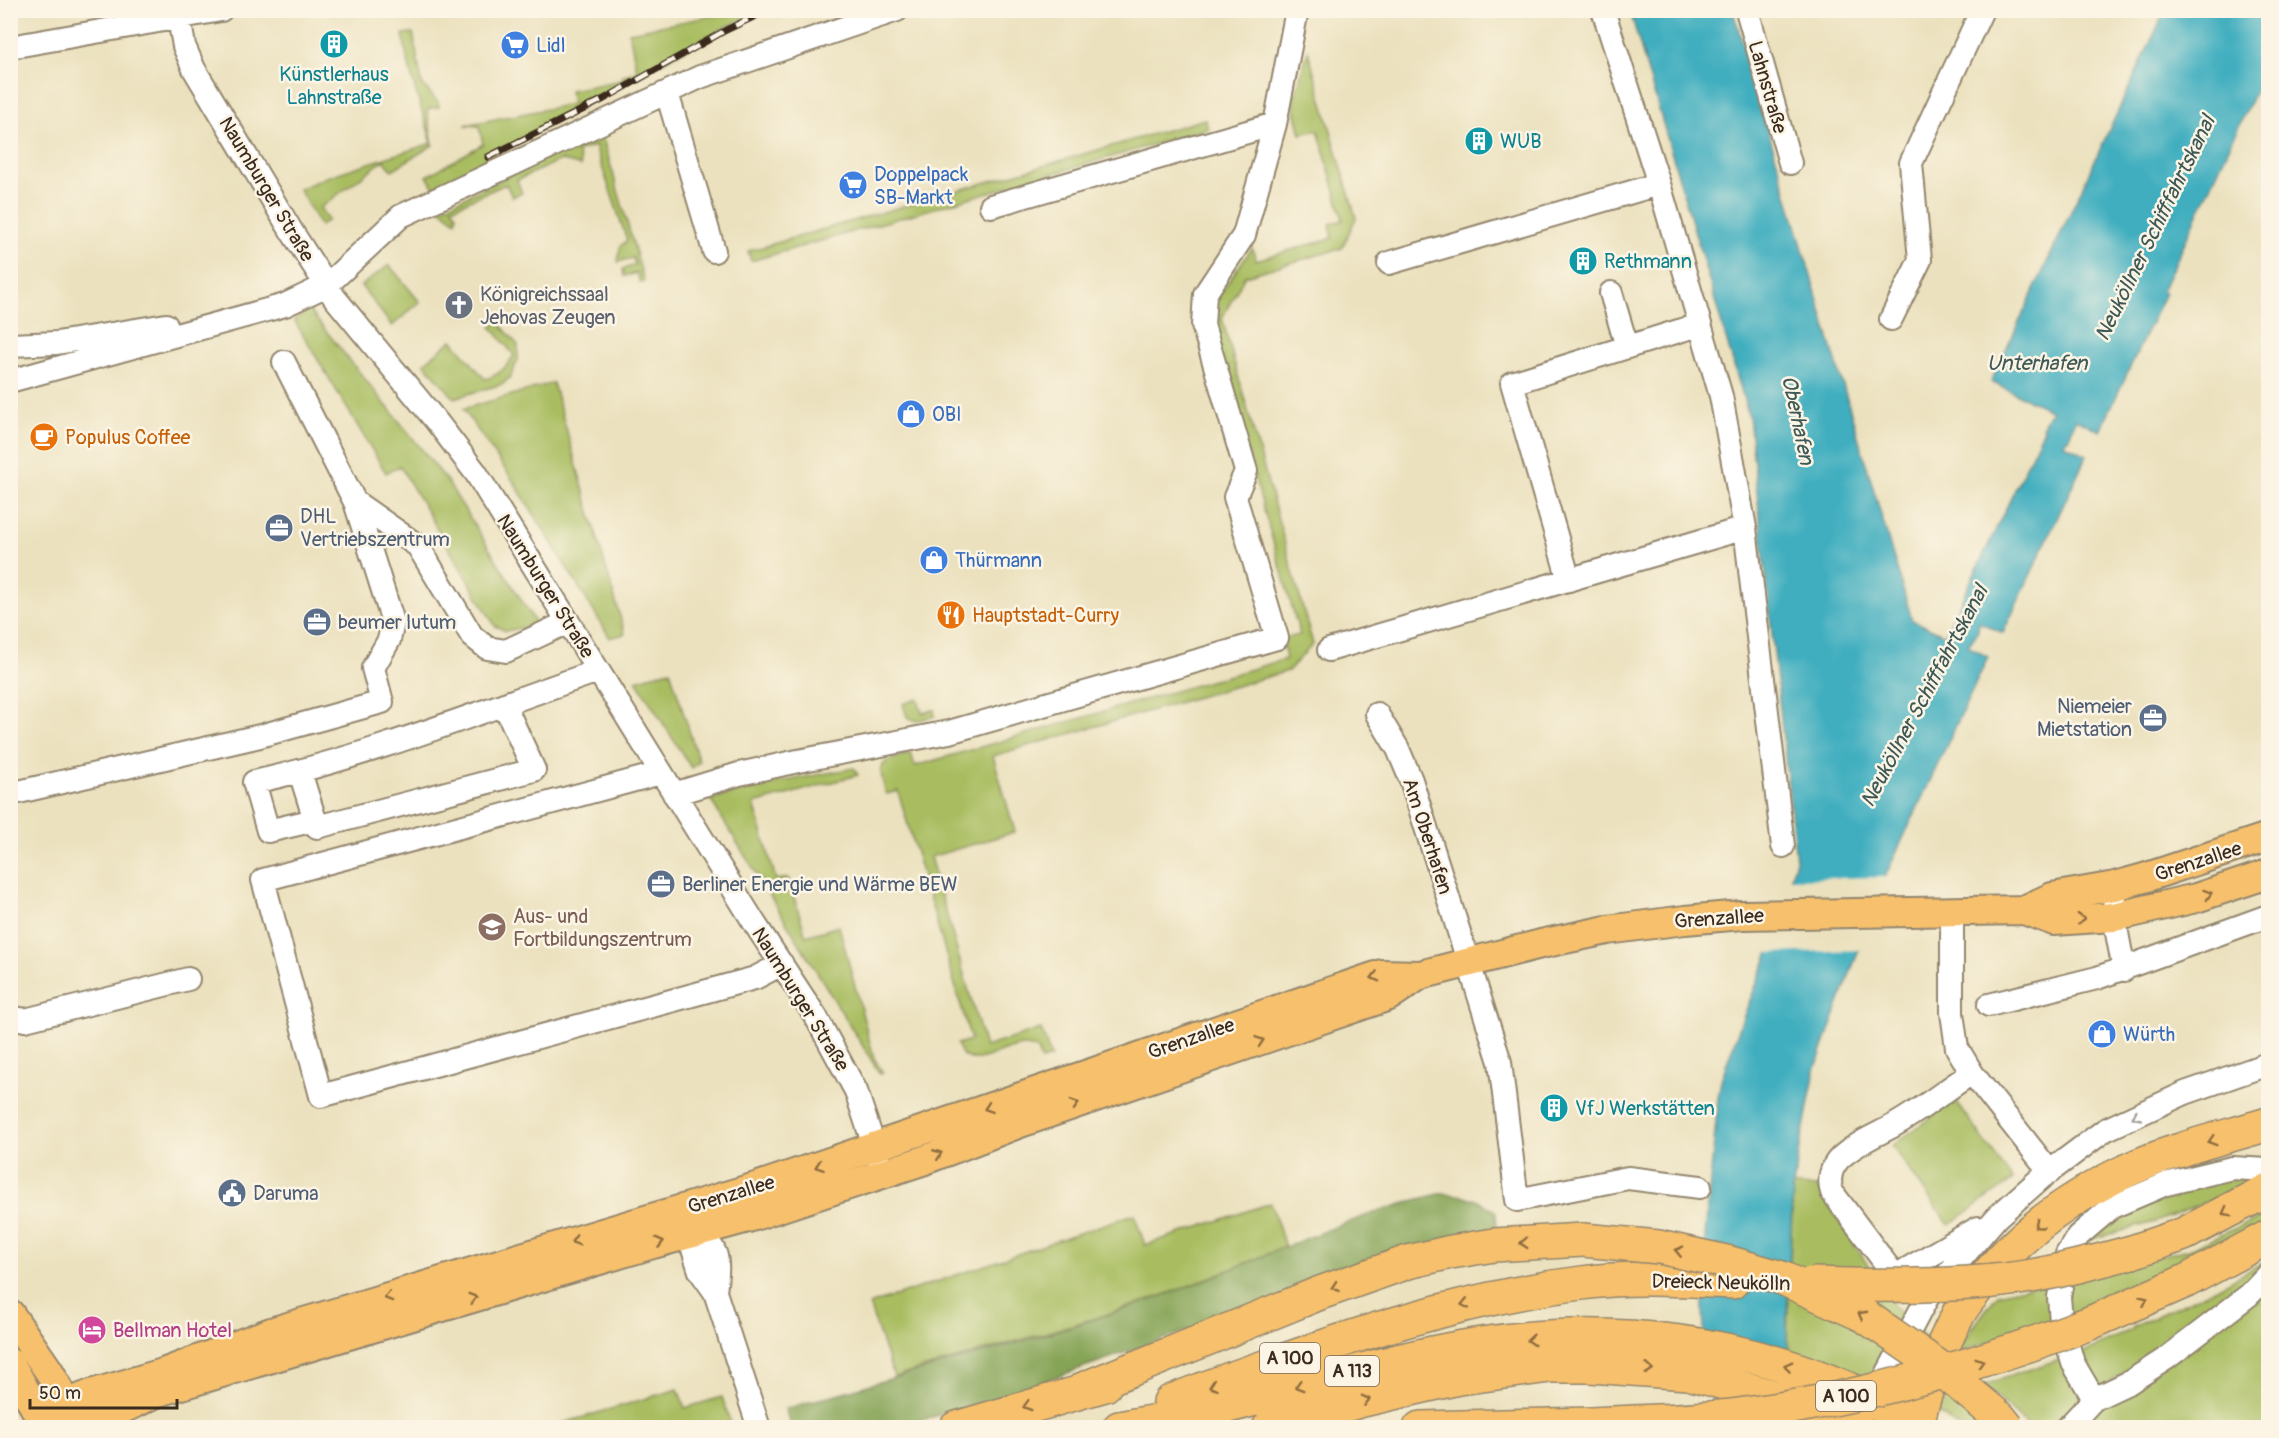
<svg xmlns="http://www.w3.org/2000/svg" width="2279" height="1438" font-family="Pangolin,sans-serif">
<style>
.green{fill:#a9bd61;stroke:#727440;stroke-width:1.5}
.forest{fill:#86a457;stroke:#60673a;stroke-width:1.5}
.water{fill:#41aebf;stroke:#3e6c6e;stroke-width:1.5}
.pier{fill:#ebe1be}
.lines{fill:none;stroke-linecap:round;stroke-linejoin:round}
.minor-casing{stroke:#93866e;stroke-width:26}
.major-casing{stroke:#93866e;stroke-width:32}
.highway-casing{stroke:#93866e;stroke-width:36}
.minor{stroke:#fff;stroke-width:22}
.major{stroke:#f7c06c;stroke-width:28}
.highway{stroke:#f7c06c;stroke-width:33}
.rail-casing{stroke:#3b2a1e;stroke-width:7}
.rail{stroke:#fcf5e5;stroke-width:4.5;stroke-dasharray:14;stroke-linecap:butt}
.highway-bridge-casing{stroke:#93866e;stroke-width:36;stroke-linecap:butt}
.highway-bridge{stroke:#f7c06c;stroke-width:33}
.oneway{stroke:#906e41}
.oneway2{stroke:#a79f9a}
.labels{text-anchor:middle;stroke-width:5;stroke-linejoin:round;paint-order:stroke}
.shield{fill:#fcf5e5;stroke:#75675a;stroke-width:1.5}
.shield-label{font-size:18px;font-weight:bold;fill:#3b2a1e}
.shop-label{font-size:20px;fill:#366cbe;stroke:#fcf5e5;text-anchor:start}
.culture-label{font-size:20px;fill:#0d838f;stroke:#fcf5e5;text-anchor:start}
.street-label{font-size:20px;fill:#3b2a1e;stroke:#fcf5e5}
.worship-label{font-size:20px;fill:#5b616d;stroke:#fcf5e5;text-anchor:start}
.food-label{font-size:20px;fill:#c56008;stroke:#fcf5e5;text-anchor:start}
.service-label{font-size:20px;fill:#4e5e75;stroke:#fcf5e5;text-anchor:start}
.education-label{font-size:20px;fill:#785e54;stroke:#fcf5e5;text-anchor:start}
.hotel-label{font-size:20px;fill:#b23c85;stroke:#fcf5e5;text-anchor:start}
.water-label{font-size:21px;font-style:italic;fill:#3d5856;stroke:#fcf5e5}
</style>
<rect width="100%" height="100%" fill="#fcf5e5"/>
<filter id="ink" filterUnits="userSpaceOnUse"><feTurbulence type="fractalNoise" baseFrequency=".0167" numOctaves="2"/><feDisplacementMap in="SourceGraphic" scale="12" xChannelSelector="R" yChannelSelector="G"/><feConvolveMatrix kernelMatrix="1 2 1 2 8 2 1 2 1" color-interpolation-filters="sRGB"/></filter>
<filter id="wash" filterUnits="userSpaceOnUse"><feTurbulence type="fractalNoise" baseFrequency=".008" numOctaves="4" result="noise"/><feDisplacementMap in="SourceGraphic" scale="24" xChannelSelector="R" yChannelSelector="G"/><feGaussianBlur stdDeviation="1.35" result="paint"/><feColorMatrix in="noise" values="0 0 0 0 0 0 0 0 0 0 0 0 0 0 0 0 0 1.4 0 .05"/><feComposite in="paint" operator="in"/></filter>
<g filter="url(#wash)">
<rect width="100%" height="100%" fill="#ebe1be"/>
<path class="green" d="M733,11H761L724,28L434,188L427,176L483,144L479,126L465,125L572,104L570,90L623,80L622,75L637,72L629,32L733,12Z
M413,33L422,84L438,102L439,107L427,109L433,145L392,170L384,160L320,208L328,220L320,226L299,189L326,177L432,143C421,107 408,72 403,34Z
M1308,51L1356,218L1342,248L1245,276L1222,318L1313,644L1288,671L993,756L1015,832L930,857L985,1047L1041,1029L1051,1057L1041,1060L1037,1050C1015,1035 986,1069 963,1056L957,1044L971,1040L898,791L886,794C876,760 880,763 911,753L915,766L1286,659L1282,639L1300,635L1212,330V305L1252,248L1256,260L1333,238L1330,224L1343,220L1318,130L1301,134L1293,102Z
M1205,119L1208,129L751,261L748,251Z
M601,132L644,281L640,283L637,273L624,276L623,269L635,265L633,258L618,262L620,247L627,240L595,146L578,151L581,166L561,160L517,180L522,193L512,197L506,184L452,208L457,215L456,221L440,209Z
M389,265L420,302L392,326L361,286Z
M309,310L445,478L537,625L506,631L495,626L400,466L386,473L294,320Z
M498,322L518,345V359L511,376L503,384L454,398L424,363L452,340L485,379C499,375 507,367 514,355L491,327Z
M553,383L625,634L610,638L514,482L463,409Z
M670,670L699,762L691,768L636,680Z
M918,699L922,713L934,710L935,716L916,721L907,717L903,704Z
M854,768L858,775L754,804L776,880L788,878L806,936L839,926L874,1058L883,1073L880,1074L710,799L774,783Z
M1955,1100L2013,1180L1949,1225L1892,1146Z
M2268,1175L2195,1207L2158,1221L2085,1241L2114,1217L2182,1186Z
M1793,1186L1817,1187L1895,1307L1926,1338L1900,1427H1801L1787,1338Z
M1271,1203L1285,1247L1179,1290L1102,1316L894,1377L869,1305L1134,1214L1145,1245Z
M2268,1214V1223L2212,1253L2097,1305L1958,1353L1967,1335L1998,1294L2189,1249Z
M2268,1260V1270L2207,1322L2104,1386C2088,1381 2086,1366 2081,1351L2082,1353L2133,1329V1327L2221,1286Z
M2268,1284V1427L2073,1428Z
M2066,1357L2081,1400L2060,1427H2029L1984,1385Z
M678,1389L685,1408L722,1397L732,1427H550Z
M1954,1395L1988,1427H1958L1938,1413L1945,1398Z"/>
<path class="forest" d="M1439,1194C1461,1193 1478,1198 1496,1212L1497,1231L1198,1327L982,1403L897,1427H792L785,1409C910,1372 1036,1341 1159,1297C1253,1264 1342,1217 1439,1194Z"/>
<path class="water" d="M1630,11H1733L1912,620L1945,635L2044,429L2042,427L2049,414H2051L2052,411L1991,382L2165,11H2268V64L2162,291L2165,293L2100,431L2076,419L2068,439H2066L2064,444L2087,455L2003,633L1979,622L1978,631L1968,646L1988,657L1885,877L1815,1070L1793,1186L1787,1315V1338L1801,1427H1716C1710,1389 1704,1348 1703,1309C1701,1239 1713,1166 1718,1097L1721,1080L1741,1023L1769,952L1796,860L1749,417Z"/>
<path class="pier" d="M1888,877L1862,950L1766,953L1787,879Z"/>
</g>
<g filter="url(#ink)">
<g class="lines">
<g class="minor-casing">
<path id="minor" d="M1747,10L1790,163
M179,18L184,46L194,69L292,232L334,297L437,422L476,473L755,924L816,1017L856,1091L879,1161
M10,47L221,10
M667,93L714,251
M991,206L1275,124
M1389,263L1659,184L1603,10
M1611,293L1627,347
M1891,319L1920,260L1911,163L1982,10
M10,345L57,343L166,325
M284,362L355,502L418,546L472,636L487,648L506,651L568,622
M10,381L285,305L327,285L401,216L700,77L897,10
M1745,528L1783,846
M1569,580L1512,383L1698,325
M1329,650L1745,528L1721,396L1659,184
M504,704L534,770L317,827L315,820L268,831L254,782C371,756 484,710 598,671
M1377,714L1398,749L1411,780L1500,1062L1517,1200L1628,1178L1700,1187
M300,772L315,820
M661,773L263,880L321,1096L755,978L782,964
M10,794L260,736L382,702L373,668L389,640L393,622L355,502
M674,794L739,774L798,761L949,732L1277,638L1235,497L1246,471L1203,325L1205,294L1244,235L1275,124L1297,10
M2115,886L2114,917L2124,970
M1952,912V1013L1957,1048L1972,1073L2050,1172
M1989,1005L2097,978L2268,916
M10,1017L25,1020L188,979
M1972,1073C1945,1090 1919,1112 1891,1127C1874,1136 1855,1144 1840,1158C1831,1167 1828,1180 1832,1192L1895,1276L1978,1228
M693,1218L697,1232L693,1249L700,1271L715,1292L759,1428
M697,1232C722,1250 718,1265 715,1292
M1884,1380L1927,1298L1997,1217L2041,1178L2105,1130L2185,1093L2268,1064
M2094,1399L2073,1363L2061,1321L2059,1297L2067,1254L2078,1236L2112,1207L2166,1184L2232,1168L2268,1170
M2067,1428L2094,1399L2130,1382L2167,1358L2249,1295L2268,1275"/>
</g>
<g class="major-casing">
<path id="major" d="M2024,910L2052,897L2115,886L2144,878L2268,837
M10,1314L49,1371L76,1419
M10,1363L46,1428
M40,1415L91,1394L163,1373L271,1332L759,1186L1382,974L1420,975L1541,944L1607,930L1685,920L1742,915L2024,910L2054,921L2114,917L2196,898L2268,874
M84,1428L156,1393L175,1387L653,1244L748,1218L922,1161L1020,1123L1389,996L1420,975"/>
</g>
<g class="highway-casing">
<path id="highway" d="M2132,1252L2184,1234L2268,1190
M2090,1323L2186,1281L2268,1237
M1083,1389L1320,1293L1408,1262L1451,1252L1494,1245L1583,1240
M1170,1402C1213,1384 1256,1370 1299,1355C1391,1323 1485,1295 1582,1283C1632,1276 1683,1280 1732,1282
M956,1428L1105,1385
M1119,1428C1150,1422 1182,1417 1212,1410C1302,1389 1389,1358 1481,1344C1612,1324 1745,1340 1866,1397C1883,1405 1899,1417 1916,1428C1925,1390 1939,1351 1957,1317C1961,1308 1969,1299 1975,1291C2015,1236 2070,1197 2130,1169C2174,1149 2223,1138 2268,1124
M1269,1428L1359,1401L1459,1378L1550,1366H1590L1688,1373L1793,1402L1857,1428
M1420,1428L1592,1424"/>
</g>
<use href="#minor" class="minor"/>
<use href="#major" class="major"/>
<use href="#highway" class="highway"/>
<g class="rail-casing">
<path id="rail" d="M488,157L604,99L726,30L768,10"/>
</g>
<use href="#rail" class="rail"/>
<g class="highway-bridge-casing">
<path id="highway-bridge" d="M1583,1240L1659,1247L1727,1262L1782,1278L1865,1316L1936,1365L2000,1418L2008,1428
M1811,1284C1871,1286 1933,1287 1994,1281C2041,1277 2087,1264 2132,1252
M1592,1424C1640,1421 1690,1421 1738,1415C1859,1400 1976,1366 2090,1323"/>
</g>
<use href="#highway-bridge" class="highway-bridge"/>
</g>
<defs><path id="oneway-chevron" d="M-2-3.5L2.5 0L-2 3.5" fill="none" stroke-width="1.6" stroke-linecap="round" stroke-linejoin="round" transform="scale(1.5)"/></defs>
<g class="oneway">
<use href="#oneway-chevron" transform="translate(2208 894) rotate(-18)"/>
<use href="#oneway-chevron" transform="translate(2081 919) rotate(-3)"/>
<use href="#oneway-chevron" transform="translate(1375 977) rotate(166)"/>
<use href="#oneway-chevron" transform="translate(1260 1041) rotate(-19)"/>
<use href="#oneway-chevron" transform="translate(1075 1104) rotate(-19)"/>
<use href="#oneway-chevron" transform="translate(988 1108) rotate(161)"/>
<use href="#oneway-chevron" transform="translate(2212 1141) rotate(163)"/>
<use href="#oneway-chevron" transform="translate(938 1154) rotate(-22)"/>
<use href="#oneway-chevron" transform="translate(819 1166) rotate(161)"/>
<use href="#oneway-chevron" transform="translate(2226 1212) rotate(152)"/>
<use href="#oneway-chevron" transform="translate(2038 1225) rotate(144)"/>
<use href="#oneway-chevron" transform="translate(575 1241) rotate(164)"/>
<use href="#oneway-chevron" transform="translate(660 1242) rotate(-15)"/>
<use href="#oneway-chevron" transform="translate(1524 1243) rotate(177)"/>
<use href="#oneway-chevron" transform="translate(1679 1251) rotate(-167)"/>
<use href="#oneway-chevron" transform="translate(1335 1287) rotate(161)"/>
<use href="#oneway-chevron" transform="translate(388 1297) rotate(163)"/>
<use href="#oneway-chevron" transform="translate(473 1298) rotate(-17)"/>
<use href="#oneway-chevron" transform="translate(2144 1300) rotate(-24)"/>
<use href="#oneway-chevron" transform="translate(1465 1304) rotate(168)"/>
<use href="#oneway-chevron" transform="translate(1862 1315) rotate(-152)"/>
<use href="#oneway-chevron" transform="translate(1531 1340) rotate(175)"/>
<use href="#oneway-chevron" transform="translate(1980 1362) rotate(-17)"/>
<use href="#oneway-chevron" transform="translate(1788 1366) rotate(-165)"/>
<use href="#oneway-chevron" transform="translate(1649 1369) rotate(5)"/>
<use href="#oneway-chevron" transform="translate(1213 1386) rotate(160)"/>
<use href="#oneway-chevron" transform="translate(1299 1386) rotate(164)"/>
<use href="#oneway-chevron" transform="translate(1366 1400) rotate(-14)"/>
<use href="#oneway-chevron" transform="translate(1027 1406) rotate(163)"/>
</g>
<use class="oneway2" href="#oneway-chevron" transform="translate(2136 1116) rotate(155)"/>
</g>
<defs>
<g id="building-disc" transform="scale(1.5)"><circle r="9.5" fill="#0f9aa8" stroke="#fcf5e5"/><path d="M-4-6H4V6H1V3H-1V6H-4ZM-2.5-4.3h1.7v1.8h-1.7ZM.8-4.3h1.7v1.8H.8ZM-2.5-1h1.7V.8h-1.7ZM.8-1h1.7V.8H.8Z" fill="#fff"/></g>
<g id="supermarket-disc" transform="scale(1.5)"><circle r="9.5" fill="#3f7fe0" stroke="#fcf5e5"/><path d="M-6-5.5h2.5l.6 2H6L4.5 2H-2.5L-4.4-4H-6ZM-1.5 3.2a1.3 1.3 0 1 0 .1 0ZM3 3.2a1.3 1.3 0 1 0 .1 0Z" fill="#fff"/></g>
<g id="church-disc" transform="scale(1.5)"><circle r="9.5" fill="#6b7280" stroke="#fcf5e5"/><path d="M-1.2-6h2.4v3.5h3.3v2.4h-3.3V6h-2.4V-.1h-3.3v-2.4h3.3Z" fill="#fff"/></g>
<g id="shop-disc" transform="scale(1.5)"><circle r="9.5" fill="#3f7fe0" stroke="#fcf5e5"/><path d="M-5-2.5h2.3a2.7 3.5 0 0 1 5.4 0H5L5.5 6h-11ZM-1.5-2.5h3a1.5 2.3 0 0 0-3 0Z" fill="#fff"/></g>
<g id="cafe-disc" transform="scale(1.5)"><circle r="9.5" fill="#e8710a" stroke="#fcf5e5"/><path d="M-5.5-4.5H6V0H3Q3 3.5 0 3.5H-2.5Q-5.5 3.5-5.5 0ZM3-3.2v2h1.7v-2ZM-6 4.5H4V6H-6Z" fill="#fff"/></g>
<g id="office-disc" transform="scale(1.5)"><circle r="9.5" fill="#5c6f8a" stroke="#fcf5e5"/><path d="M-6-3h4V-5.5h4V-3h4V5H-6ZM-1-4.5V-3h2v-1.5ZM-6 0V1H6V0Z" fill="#fff"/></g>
<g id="restaurant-disc" transform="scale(1.5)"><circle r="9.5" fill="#e8710a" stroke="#fcf5e5"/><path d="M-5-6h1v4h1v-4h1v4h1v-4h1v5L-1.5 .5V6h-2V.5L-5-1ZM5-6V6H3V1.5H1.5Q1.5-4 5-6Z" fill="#fff"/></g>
<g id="school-disc" transform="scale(1.5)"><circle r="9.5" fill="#8d6e63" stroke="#fcf5e5"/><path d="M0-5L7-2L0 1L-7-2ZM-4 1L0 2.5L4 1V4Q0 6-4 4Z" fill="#fff"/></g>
<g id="civic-disc" transform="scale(1.5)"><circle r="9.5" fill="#5c6f8a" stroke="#fcf5e5"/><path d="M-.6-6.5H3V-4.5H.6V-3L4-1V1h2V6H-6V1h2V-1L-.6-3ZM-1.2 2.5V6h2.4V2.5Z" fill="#fff"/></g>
<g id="hotel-disc" transform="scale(1.5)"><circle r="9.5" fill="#d1479c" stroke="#fcf5e5"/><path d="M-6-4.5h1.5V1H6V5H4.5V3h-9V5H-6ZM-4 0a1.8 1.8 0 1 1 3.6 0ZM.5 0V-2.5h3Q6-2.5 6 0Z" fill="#fff"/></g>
</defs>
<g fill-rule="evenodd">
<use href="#building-disc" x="334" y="44"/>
<use href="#supermarket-disc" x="515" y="45"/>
<use href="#building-disc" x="1479" y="141"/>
<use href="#supermarket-disc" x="853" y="185"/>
<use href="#building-disc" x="1583" y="261"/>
<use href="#church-disc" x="459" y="305"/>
<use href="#shop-disc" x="911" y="414"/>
<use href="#cafe-disc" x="44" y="437"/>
<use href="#office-disc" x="279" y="528"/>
<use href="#shop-disc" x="934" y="560"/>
<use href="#restaurant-disc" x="951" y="615"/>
<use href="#office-disc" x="317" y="622"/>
<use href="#office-disc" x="2153" y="718"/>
<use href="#office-disc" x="661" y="884"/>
<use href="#school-disc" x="492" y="927"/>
<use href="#shop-disc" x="2102" y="1034"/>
<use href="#building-disc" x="1554" y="1108"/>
<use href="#civic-disc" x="232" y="1193"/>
<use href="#hotel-disc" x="92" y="1330"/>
</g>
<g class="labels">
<g class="shield">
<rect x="1260" y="1343" width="60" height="30" rx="4.5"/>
<rect x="1325" y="1356" width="54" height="30" rx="4.5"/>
<rect x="1816" y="1381" width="60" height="30" rx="4.5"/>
</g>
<g class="shield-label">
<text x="1290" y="1364">A 100</text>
<text x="1352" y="1377">A 113</text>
<text x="1846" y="1402">A 100</text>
</g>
<g class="shop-label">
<text x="536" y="52">Lidl</text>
<text x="874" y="181">Doppelpack<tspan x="874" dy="23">SB-Markt</tspan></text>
<text x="932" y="421">OBI</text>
<text x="955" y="567">Thürmann</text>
<text x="2123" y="1041">Würth</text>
</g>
<g class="culture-label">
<text x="334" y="81" text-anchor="middle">Künstlerhaus<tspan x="334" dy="23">Lahnstraße</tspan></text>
<text x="1500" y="148">WUB</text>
<text x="1604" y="268">Rethmann</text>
<text x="1575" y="1115">VfJ Werkstätten</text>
</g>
<g class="street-label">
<text transform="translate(1768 87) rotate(74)" y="7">Lahnstraße</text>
<text transform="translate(267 189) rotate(59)" y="7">Naumburger Straße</text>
<text transform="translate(546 586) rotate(58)" y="7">Naumburger Straße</text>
<text transform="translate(1428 836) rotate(72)" y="7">Am Oberhafen</text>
<text transform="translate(2198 861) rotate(-18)" y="7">Grenzallee</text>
<text transform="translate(1719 918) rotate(-4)" y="7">Grenzallee</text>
<text transform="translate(801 999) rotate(58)" y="7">Naumburger Straße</text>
<text transform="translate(1191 1038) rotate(-19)" y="7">Grenzallee</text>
<text transform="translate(731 1194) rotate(-17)" y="7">Grenzallee</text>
<text transform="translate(1721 1282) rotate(1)" y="7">Dreieck Neukölln</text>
</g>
<g class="worship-label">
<text x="480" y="301">Königreichssaal<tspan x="480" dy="23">Jehovas Zeugen</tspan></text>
</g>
<g class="food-label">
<text x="65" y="444">Populus Coffee</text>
<text x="972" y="622">Hauptstadt-Curry</text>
</g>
<g class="service-label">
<text x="300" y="523">DHL<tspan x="300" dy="23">Vertriebszentrum</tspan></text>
<text x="338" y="629">beumer lutum</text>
<text x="2132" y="713" text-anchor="end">Niemeier<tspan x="2132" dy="23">Mietstation</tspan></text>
<text x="682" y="891">Berliner Energie und Wärme BEW</text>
<text x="253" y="1200">Daruma</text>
</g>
<g class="education-label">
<text x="513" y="923">Aus- und<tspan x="513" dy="23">Fortbildungszentrum</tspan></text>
</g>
<g class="hotel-label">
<text x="113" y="1337">Bellman Hotel</text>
</g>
<g class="water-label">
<text transform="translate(2155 228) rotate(-64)" y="7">Neuköllner Schifffahrtskanal</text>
<text x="2037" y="370">Unterhafen</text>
<text transform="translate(1798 420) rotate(78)" y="7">Oberhafen</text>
<text transform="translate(1924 696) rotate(-62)" y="7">Neuköllner Schifffahrtskanal</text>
</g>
</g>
<rect width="2279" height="1438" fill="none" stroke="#fcf5e5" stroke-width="36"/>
<path d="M30 1399v9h147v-9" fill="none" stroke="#3b2a1e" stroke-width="3"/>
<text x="39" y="1399" font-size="18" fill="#3b2a1e" stroke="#fcf5e5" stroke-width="4.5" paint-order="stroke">50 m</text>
</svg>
